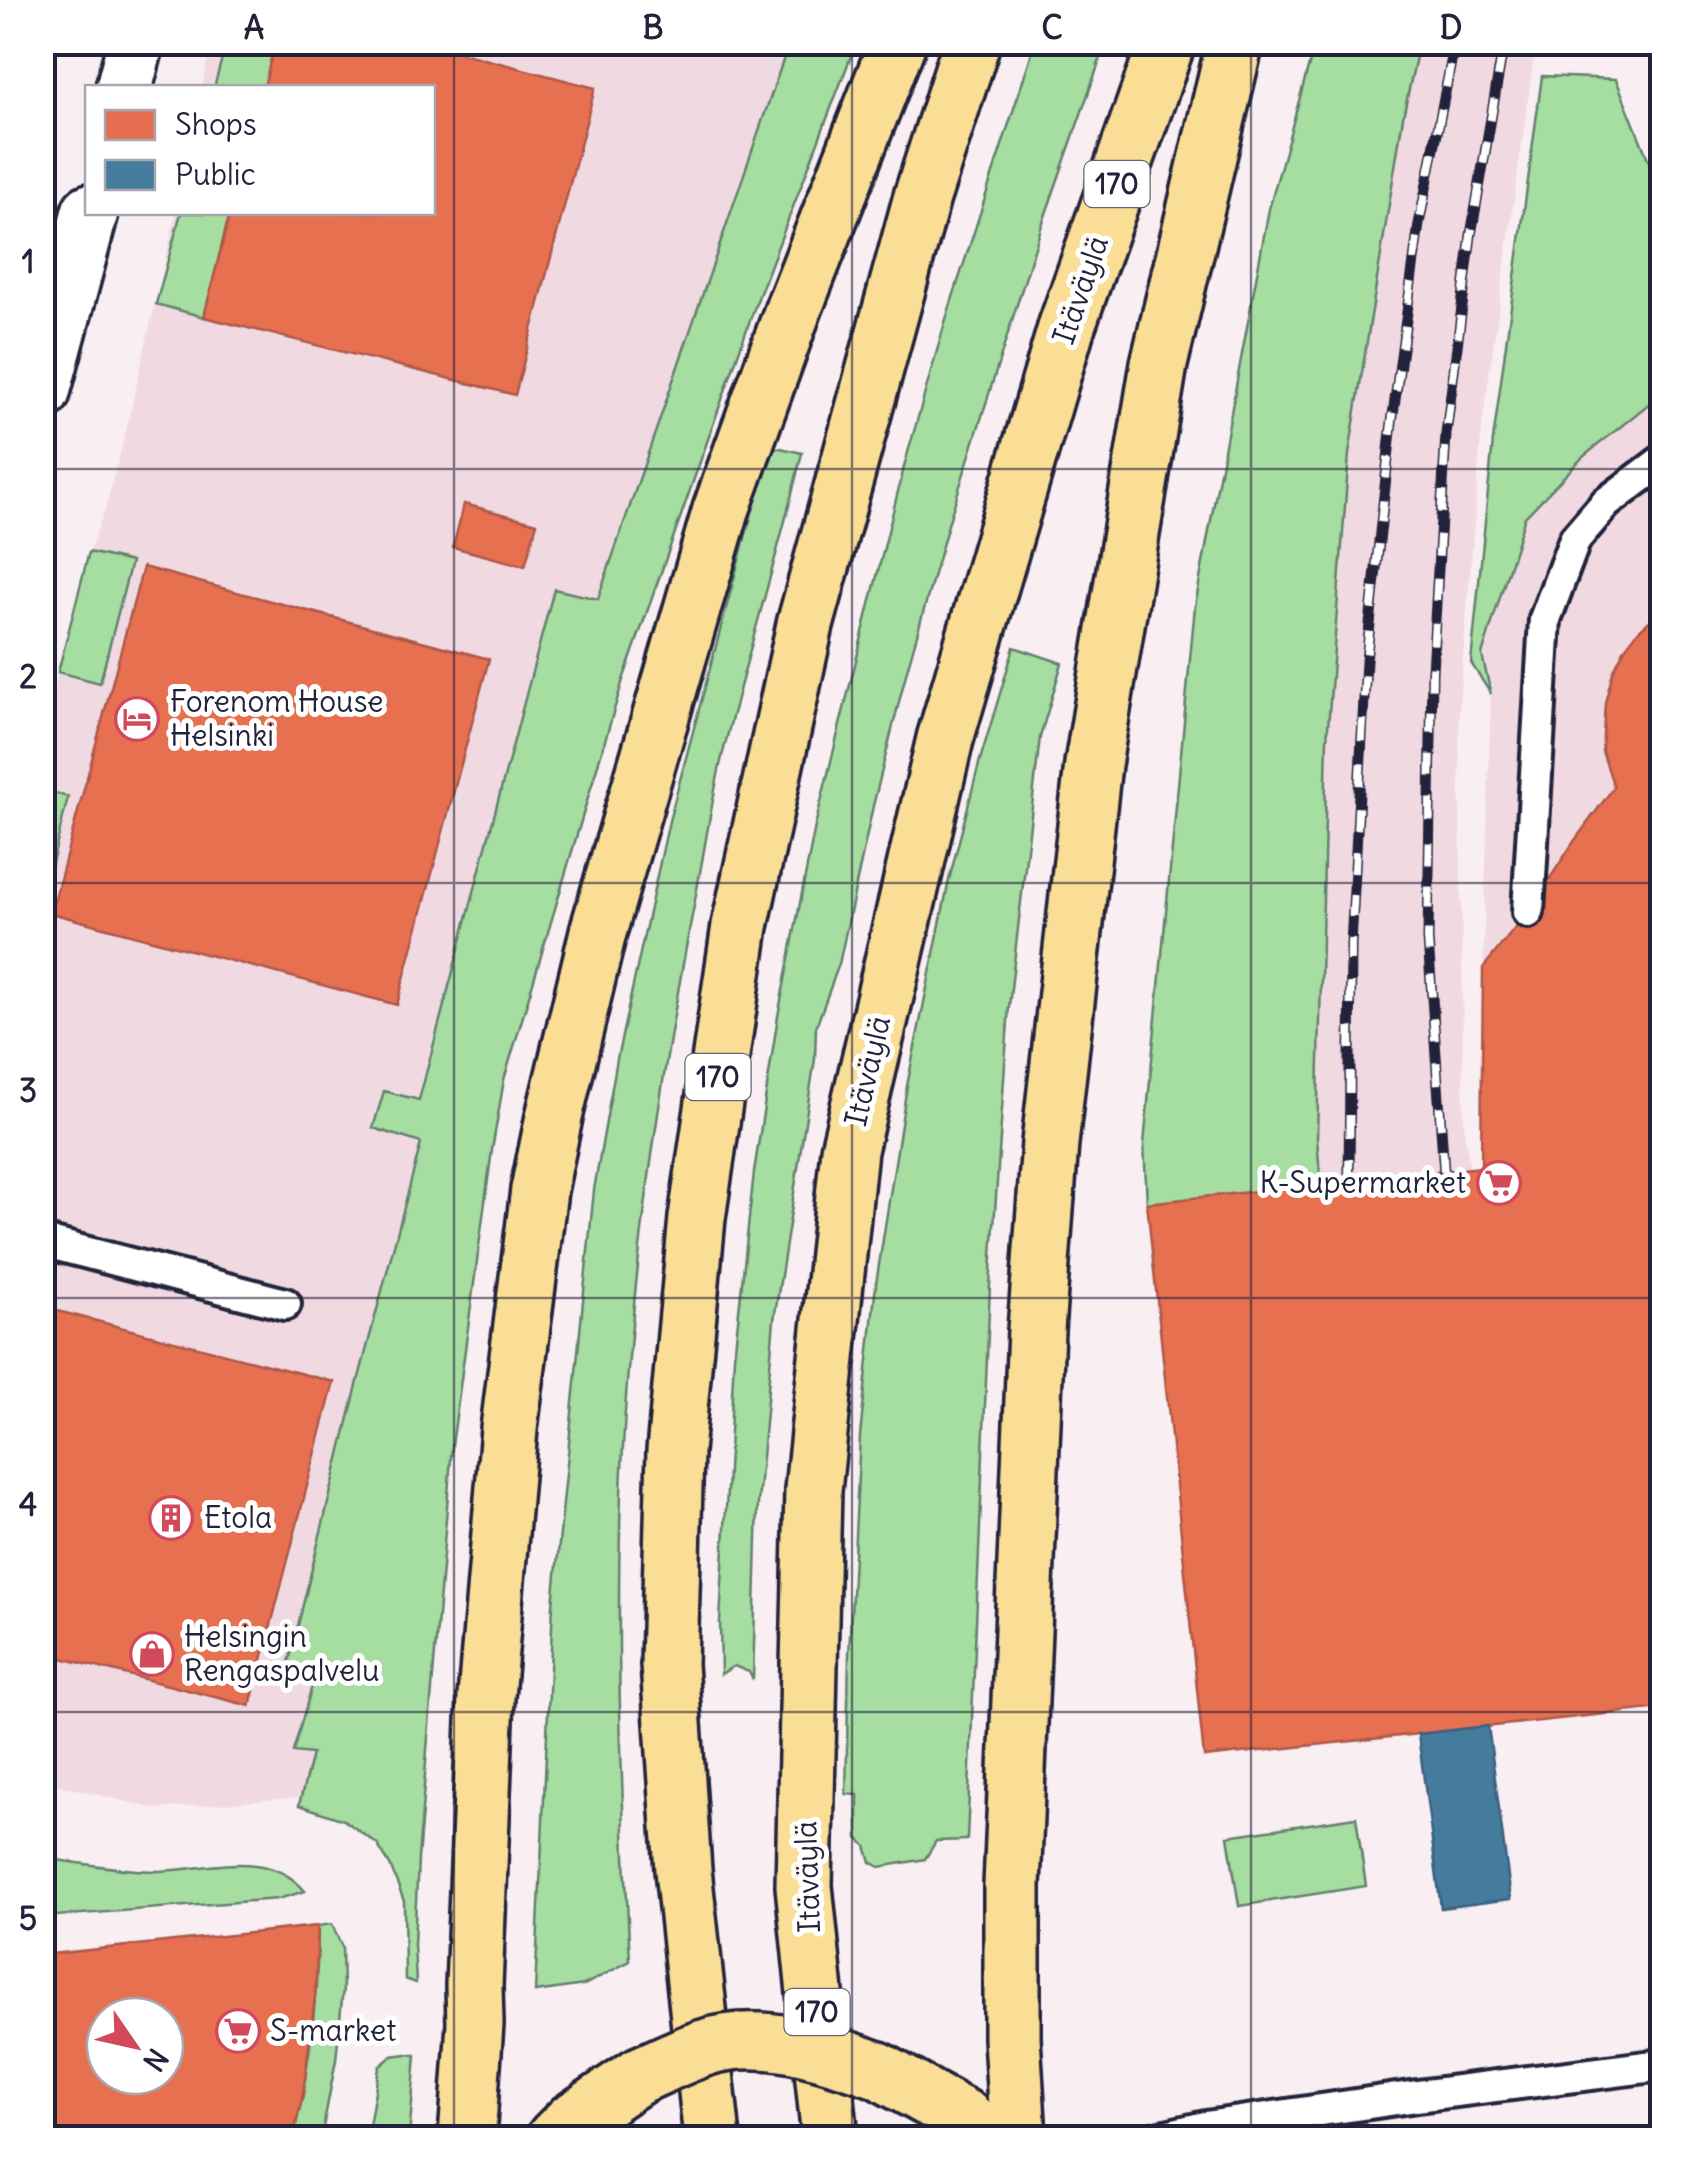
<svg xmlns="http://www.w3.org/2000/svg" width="1705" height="2181" font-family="Delius,sans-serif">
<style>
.built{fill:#f1d9e2}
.green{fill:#a6dda0;stroke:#64806e;stroke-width:2.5}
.shops{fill:#e76f51;stroke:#ac584a;stroke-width:2.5;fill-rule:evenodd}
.public{fill:#457b9d;stroke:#3a6080;stroke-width:2.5}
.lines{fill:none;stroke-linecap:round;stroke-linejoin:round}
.service-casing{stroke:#22223b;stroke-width:38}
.tertiary-casing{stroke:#22223b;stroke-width:62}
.primary-casing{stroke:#22223b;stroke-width:62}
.trunk-casing{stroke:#22223b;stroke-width:62}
.service{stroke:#fff;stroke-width:30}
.tertiary{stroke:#fff;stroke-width:55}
.primary{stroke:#fbde96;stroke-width:55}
.trunk{stroke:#fbde96;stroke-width:55}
.rail-casing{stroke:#22223b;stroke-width:11}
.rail{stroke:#fff;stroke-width:8;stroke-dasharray:22;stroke-linecap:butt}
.primary-bridge-casing{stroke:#22223b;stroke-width:62;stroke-linecap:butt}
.primary-bridge{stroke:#fbde96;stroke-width:55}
.grid{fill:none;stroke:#22223b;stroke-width:2.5;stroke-opacity:0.55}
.labels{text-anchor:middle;stroke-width:10;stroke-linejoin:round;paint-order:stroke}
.shield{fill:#fff;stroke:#646476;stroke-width:2.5}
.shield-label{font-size:28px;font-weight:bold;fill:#22223b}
.street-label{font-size:30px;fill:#22223b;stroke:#fff}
.poi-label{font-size:30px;fill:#22223b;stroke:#fff;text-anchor:start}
.neatline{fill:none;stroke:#22223b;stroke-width:4}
.grid-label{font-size:32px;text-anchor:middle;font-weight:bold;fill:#22223b}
</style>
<rect width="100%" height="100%" fill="#f9eef2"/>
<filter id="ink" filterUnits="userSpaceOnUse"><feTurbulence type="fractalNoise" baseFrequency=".01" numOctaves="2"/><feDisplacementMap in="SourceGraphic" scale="20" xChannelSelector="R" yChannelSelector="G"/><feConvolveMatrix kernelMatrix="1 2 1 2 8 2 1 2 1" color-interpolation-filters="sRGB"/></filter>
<g filter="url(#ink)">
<path class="built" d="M211,43H789L468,1142L301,1797L156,1809L43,1781L42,737L89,552L106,506L128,422L176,213L432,212V88L202,87Z
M1419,43H1536L1482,427L1459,707L1464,1131L1470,1168L1481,1167L1483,968L1491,694L1482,655L1525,517L1583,457L1651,402L1662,398V1708L1204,1757L1147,1203L1321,1184L1317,1139L1327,740L1349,454L1403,117Z"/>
<path class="green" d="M226,43H275L264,87L214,88Z
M789,43H856L755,306L623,680L504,1080L492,1150L452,1446L418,1859L414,1945L416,1983L405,1979L404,1901L390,1865L377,1844L344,1820L299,1805L312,1754L293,1752L316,1672L289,1662L356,1389L421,1143L373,1128L384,1091L419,1100L554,589L598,599Z
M1035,43H1106L1042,225L949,521L907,670L873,806L839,964L816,1027L815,1059L774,1320L758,1503L753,1680L749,1672L734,1666L721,1674L720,1622L734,1357L754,1172L778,1016L815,826L905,463L946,319Z
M1315,43H1419L1403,117L1349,454L1327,740L1317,1139L1321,1185L1147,1203L1144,1144L1195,606L1269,209Z
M1542,76L1616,79L1662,194V398L1651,402L1583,457L1525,517L1482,655L1491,694L1471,663L1493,441Z
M181,213H230L204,317L156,304Z
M772,448H781L802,453C778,555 747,655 722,757C711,804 704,853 695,900C668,1040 645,1183 632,1325C611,1538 619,1748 630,1961L584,1985L535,1992L553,1605L594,1190L617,1059L669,821L756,497Z
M89,552L131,562L100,683L58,672Z
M1014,647L1062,663L1040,737L1009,1006L990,1285L967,1840L936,1841L925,1859L880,1867L871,1862L866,1846L858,1838V1795L846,1794L849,1655L860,1436L876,1284L907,1086L949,880L980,760Z
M43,790L68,797L49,876L43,874Z
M1356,1817L1366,1886L1239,1906L1228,1836Z
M43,1858C81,1863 121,1871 159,1871C209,1870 268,1847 305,1891L278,1899L43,1917Z
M332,1924L342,1947L343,1988L336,2060L321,2138H293C309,2070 318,1997 318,1926Z
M406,2054L416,2055L409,2138H367L379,2067L392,2056Z"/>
<path class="shops" d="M275,42H420L595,88L515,395L204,317L230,212H432V88H264Z
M464,504L537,523L525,566L453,547Z
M143,567L489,659L397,1005L51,913Z
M1662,610V1708L1204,1757L1147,1203L1481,1167L1483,968L1528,912L1575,840L1614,787L1602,751L1605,703L1613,672L1625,648L1638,631Z
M42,1307L334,1382L250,1706L42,1653Z
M318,1926L315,1998L303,2095L293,2138H42V1955ZM105,2016H165V2076H105Z"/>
<path class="public" d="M1488,1726L1511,1899L1441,1908L1418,1734Z"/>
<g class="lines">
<g class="service-casing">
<path id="service" d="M1528,912L1545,619L1575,539L1606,503L1662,461
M42,1241L285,1304
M1157,2138L1206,2127L1417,2096L1662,2065"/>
</g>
<g class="tertiary-casing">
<path id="tertiary" d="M124,88L136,42
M42,392L90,212"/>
</g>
<g class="primary-casing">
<path id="primary" d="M878,2070L965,2118L987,2138
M555,2138L572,2121L640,2075"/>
</g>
<g class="trunk-casing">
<path id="trunk" d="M467,2138L475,2024L474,1986L486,1697L509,1429L539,1190L554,1117L598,932L721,510L793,310L898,42
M712,2138L683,1870L669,1664L675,1451L697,1218L740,926L805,625L922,197L972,42
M830,2138L804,1886L813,1490L849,1150L945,739L1067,325L1167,42
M1018,2138L1012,2038V1886L1036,1330L1050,1143L1093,764L1159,364L1235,42"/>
</g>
<use href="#service" class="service"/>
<use href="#tertiary" class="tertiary"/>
<use href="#primary" class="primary"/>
<use href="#trunk" class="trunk"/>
<g class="rail-casing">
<path id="rail" d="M1444,1172L1428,939L1432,671L1446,434L1471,235L1504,42
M1349,1181L1351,945L1366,661L1392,422L1419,224L1455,42"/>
</g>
<use href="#rail" class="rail"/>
<g class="primary-bridge-casing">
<path id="primary-bridge" d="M640,2075C661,2066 682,2055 704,2048C761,2029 824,2051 878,2070"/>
</g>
<use href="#primary-bridge" class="primary-bridge"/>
</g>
</g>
<path class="grid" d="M454,42V2138M852,42V2138M1251,42V2138M42,469H1662M42,883H1662M42,1298H1662M42,1712H1662"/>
<defs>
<g id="hotel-ring" transform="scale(2.25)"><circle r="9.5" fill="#fff" stroke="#d1495b" stroke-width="1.5"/><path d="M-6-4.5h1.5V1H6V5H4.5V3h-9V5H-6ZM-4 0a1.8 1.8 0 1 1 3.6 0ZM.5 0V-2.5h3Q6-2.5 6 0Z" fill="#d1495b"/></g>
<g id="supermarket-ring" transform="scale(2.25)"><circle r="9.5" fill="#fff" stroke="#d1495b" stroke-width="1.5"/><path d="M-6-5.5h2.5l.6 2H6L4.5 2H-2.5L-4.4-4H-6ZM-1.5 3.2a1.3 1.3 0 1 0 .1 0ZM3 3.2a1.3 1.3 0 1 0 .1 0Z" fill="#d1495b"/></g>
<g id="building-ring" transform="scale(2.25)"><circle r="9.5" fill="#fff" stroke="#d1495b" stroke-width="1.5"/><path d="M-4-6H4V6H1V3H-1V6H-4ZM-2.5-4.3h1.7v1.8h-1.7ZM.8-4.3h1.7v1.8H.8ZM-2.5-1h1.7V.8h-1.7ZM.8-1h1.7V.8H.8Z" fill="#d1495b"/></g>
<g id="shop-ring" transform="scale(2.25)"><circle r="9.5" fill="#fff" stroke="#d1495b" stroke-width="1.5"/><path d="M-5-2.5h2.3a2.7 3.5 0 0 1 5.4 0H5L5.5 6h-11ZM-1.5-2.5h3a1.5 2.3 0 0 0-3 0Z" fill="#d1495b"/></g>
</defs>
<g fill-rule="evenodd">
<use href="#hotel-ring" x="137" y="719"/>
<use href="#supermarket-ring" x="1499" y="1183"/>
<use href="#building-ring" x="171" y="1518"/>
<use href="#shop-ring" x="152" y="1654"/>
<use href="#supermarket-ring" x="238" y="2031"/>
</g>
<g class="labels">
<g class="shield">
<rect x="1084.5" y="161" width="65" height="46" rx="8"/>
<rect x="685.5" y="1054" width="65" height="46" rx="8"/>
<rect x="784.5" y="1989" width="65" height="46" rx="8"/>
</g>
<g class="shield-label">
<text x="1117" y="194">170</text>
<text x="718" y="1087">170</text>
<text x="817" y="2022">170</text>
</g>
<g class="street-label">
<text transform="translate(1081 290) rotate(-71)" y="10">Itäväylä</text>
<text transform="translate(868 1071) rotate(-77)" y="10">Itäväylä</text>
<text transform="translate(808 1877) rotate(-92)" y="10">Itäväylä</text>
</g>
<g class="poi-label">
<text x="170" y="712">Forenom House<tspan x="170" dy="34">Helsinki</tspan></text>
<text x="1466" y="1193" text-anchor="end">K-Supermarket</text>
<text x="204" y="1528">Etola</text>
<text x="184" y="1647">Helsingin<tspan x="184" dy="34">Rengaspalvelu</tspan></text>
<text x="270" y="2041">S-market</text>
</g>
</g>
<rect width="1705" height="2181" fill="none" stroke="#fff" stroke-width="110"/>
<rect x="85" y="85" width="350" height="130" fill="#ffffff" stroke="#a7a7b1" stroke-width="2.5"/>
<rect x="105" y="110" width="50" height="30" fill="#e76f51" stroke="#a7a7b1" stroke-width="2.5"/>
<text x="175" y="135" font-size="30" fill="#22223b">Shops</text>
<rect x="105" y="160" width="50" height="30" fill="#457b9d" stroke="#a7a7b1" stroke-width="2.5"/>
<text x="175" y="185" font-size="30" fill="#22223b">Public</text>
<g transform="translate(135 2046) rotate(124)"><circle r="48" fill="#ffffff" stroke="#a7a7b1" stroke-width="2.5"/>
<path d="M0-8L18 38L0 25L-18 38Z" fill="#d1495b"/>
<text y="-15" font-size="28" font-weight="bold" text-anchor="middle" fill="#22223b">N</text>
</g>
<rect x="55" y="55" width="1595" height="2071" class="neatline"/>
<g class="grid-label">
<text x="254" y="39">A</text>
<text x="653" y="39">B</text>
<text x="1052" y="39">C</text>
<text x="1451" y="39">D</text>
<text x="28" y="273">1</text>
<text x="28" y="688">2</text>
<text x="28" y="1102">3</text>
<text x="28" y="1516">4</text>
<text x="28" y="1930">5</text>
</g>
</svg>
